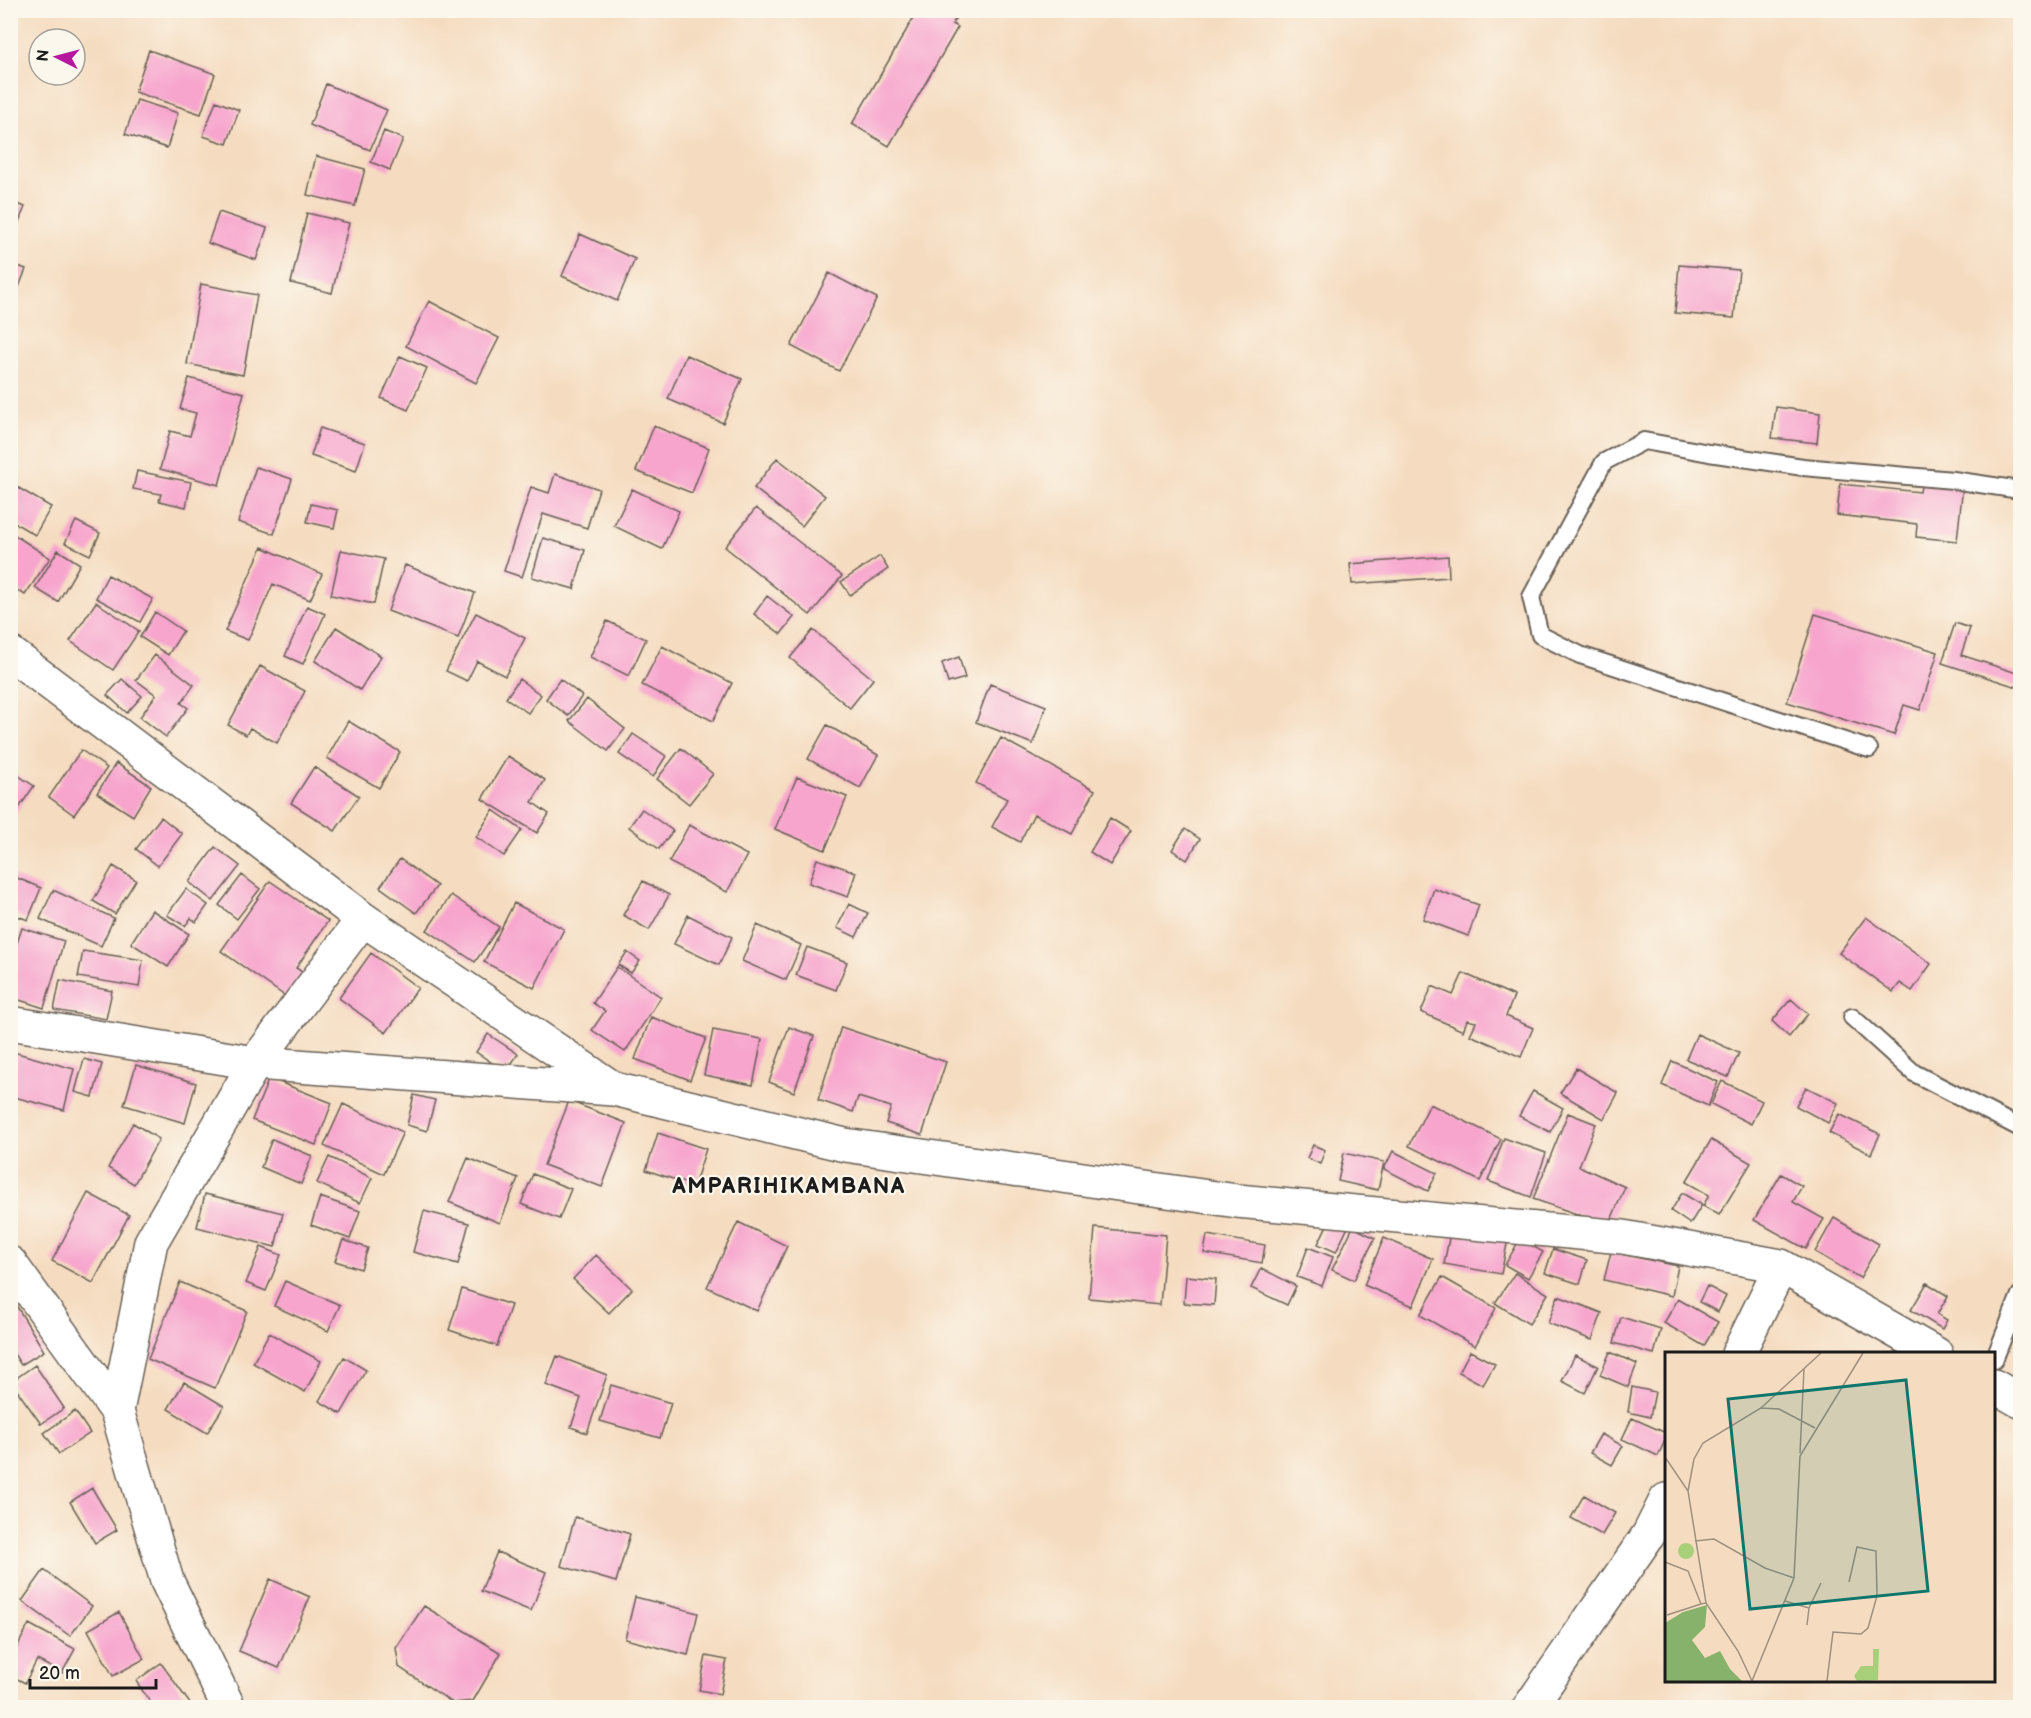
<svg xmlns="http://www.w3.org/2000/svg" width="2031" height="1718" font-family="'Balsamiq Sans',sans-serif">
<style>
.building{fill:#f7a5cd}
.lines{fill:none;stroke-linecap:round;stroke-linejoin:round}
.lane-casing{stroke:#685f55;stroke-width:20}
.street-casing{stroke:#685f55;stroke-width:36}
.lane{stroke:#fff;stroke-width:16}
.street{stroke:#fff;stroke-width:33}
.labels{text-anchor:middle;stroke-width:4.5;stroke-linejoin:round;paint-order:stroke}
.district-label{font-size:22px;font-weight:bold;letter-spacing:1.5px;fill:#1c1c1c;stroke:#fbf7ec}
.inset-road{fill:none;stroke:#9e8f7e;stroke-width:1.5}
.view{fill:#0f766e;fill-opacity:0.15;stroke:#0f766e;stroke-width:3}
.inset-edge{fill:none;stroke:#1c1c1c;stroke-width:3}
</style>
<rect width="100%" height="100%" fill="#fbf7ec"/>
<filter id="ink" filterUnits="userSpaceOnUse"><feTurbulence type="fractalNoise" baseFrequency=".0167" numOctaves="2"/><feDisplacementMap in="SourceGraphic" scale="12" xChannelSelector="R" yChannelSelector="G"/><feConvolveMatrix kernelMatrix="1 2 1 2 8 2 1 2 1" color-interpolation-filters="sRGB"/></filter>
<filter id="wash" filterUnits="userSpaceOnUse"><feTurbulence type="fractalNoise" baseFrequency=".008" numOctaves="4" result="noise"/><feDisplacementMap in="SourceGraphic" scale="24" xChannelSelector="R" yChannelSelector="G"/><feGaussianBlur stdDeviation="1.35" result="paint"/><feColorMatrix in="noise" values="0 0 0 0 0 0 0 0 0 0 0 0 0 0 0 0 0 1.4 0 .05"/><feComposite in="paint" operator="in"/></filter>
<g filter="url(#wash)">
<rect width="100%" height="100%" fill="#f5dcc0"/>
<g id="blocks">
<path class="building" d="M918,10H961L952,24L958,27L889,146L852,124Z
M149,50L215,74L201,114L135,92Z
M326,84L387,110L370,150L310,125Z
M137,100L178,113L167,148L125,134Z
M216,101L239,110L227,144L203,136Z
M384,131L403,139L390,170L371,162Z
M316,156L365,169L355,206L307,195Z
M10,201L25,207L11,241H10Z
M219,212L267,228L256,260L208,243Z
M307,213L349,223L332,293L291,283Z
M580,234L635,259L617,301L562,276Z
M10,263L26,269L11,307H10Z
M1679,265L1739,270L1734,318L1675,313Z
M829,273L877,298L839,371L791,346Z
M201,284L257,295L243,375L187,364Z
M429,301L499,338L476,383L406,346Z
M686,355L742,379L723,423L668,399Z
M400,356L427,368L408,410L381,398Z
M189,378L244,393L219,485L160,469L170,431L190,436L196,413L180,409Z
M1776,407L1820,413L1817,443L1772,438Z
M654,426L709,448L692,493L636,471Z
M320,428L365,443L356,471L311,456Z
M777,458L825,496L802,526L754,488Z
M256,467L292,479L274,534L238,522Z
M137,471L191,482L186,507L159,501L161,494L133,489Z
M555,474L599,489L587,528L543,514L522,577L504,571L531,487L549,493Z
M1922,480L1963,485L1957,541L1916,537L1917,524L1837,515L1840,484L1920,492Z
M10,483L51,507L35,535L10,520Z
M632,489L679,511L662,549L614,526Z
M311,504L338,510L334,528L307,522Z
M756,508L842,576L810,615L725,547Z
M76,521L100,533L90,555L65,543Z
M10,532L50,558L25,595L10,586Z
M543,538L585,550L574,589L532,577Z
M262,547L322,574L310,600L273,584L248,640L225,631Z
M58,550L80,564L58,602L35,588Z
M341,550L384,559L374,604L331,595Z
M880,556L888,569L850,595L841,582Z
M1448,556L1449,577L1352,584L1350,564Z
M405,565L475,593L458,638L388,611Z
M108,575L153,599L140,622L96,598Z
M767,596L794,617L781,634L754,614Z
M96,602L139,631L113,670L70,641Z
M307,606L325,614L303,664L285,656Z
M155,612L183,631L168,655L140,637Z
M476,613L525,638L505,676L477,661L467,681L446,671Z
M1815,614L1938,652L1920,710L1904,705L1894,735L1787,702Z
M607,621L646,639L629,676L590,657Z
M1955,623L1970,628L1961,655L2020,674V688L1942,663Z
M336,627L381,656L360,690L315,661Z
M813,630L873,679L850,708L790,658Z
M662,646L732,683L713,721L642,685Z
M155,655L194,685L181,703L188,708L166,737L140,717L156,695L136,680Z
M959,657L965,678L948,683L942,663Z
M260,666L305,691L277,743L250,728L246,735L228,725Z
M122,679L142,696L127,713L107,695Z
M519,679L541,695L528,713L506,698Z
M560,679L582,696L568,716L546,699Z
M990,684L1046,706L1033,744L976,722Z
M587,699L625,729L608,751L569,721Z
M348,721L400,752L379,788L327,758Z
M827,725L878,755L860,788L808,759Z
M633,734L666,756L653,777L619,754Z
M1001,738L1095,790L1072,834L1034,814L1020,842L992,827L1007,799L976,783Z
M681,748L713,774L689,804L657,779Z
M81,750L107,768L74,815L49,797Z
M508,756L545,780L532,802L549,814L537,833L482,799Z
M116,763L151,786L133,816L97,793Z
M314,767L359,796L335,831L291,803Z
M10,770L34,786L10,821Z
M797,777L847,797L825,850L775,829Z
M642,809L673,831L659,849L629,827Z
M493,810L522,830L504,856L476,837Z
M161,817L182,834L158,866L136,849Z
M1110,818L1131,831L1110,865L1090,852Z
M689,825L747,855L727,892L669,862Z
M1185,829L1200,839L1187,860L1172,850Z
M215,847L240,866L213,901L189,882Z
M400,859L437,886L416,913L380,887Z
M817,859L856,872L848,897L809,883Z
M113,866L136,880L115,914L93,901Z
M10,875L41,888L28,920L10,913Z
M242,875L260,889L237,919L219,905Z
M270,881L328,921L296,968L309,976L292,1001L221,951Z
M643,881L669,895L649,930L623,915Z
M186,889L208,905L196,922L191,918L185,926L167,915Z
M1434,889L1479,905L1468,936L1423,919Z
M53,890L114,918L101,946L40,919Z
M451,895L499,927L475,962L427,930Z
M514,903L564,929L534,988L484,962Z
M849,904L868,913L856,937L837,928Z
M152,910L189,934L168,967L131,943Z
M688,915L732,937L719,965L674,944Z
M1866,917L1931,964L1912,991L1900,983L1893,992L1839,953Z
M757,925L801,945L786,980L742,961Z
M22,928L64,941L44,1008L10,997V964Z
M807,947L847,962L836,990L796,975Z
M83,951L143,960L139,987L78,977Z
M627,952L640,961L631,973L618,965Z
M371,953L418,988L386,1033L339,998Z
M617,967L661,997L625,1052L592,1030L605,1011L593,1003Z
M1463,973L1514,996L1506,1016L1533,1028L1521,1057L1470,1035L1476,1022L1467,1020L1463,1031L1421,1012L1432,986L1453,995Z
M60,980L112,991L106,1019L54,1010Z
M1791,999L1808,1014L1789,1037L1772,1021Z
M651,1017L706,1038L690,1080L635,1059Z
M789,1027L814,1036L794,1092L769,1082Z
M841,1027L946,1062L922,1135L886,1123L891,1107L858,1097L853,1112L818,1100Z
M713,1030L762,1039L753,1085L704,1075Z
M488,1034L518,1054L506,1072L476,1052Z
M1697,1034L1739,1053L1728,1077L1686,1059Z
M10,1051L74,1069L64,1110L10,1096Z
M84,1059L102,1064L93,1097L75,1092Z
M1672,1061L1718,1082L1708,1106L1662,1085Z
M136,1065L196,1083L185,1123L124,1105Z
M1576,1068L1618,1093L1604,1119L1560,1093Z
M269,1078L332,1103L316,1145L252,1120Z
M1722,1081L1762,1101L1751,1124L1711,1104Z
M1806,1087L1838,1103L1828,1123L1796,1106Z
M1533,1091L1563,1108L1550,1132L1519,1116Z
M414,1095L435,1100L427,1131L407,1125Z
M569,1101L626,1123L602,1187L544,1165Z
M343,1104L403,1132L384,1174L324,1146Z
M1430,1104L1501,1139L1480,1181L1409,1146Z
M1568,1113L1596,1124L1579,1166L1625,1187L1609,1225L1533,1199Z
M1839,1114L1880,1134L1871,1154L1829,1133Z
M133,1123L159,1139L134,1184L108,1168Z
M658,1133L706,1149L694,1186L646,1170Z
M1504,1138L1546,1153L1531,1197L1488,1181Z
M272,1139L312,1156L301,1184L261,1167Z
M1711,1140L1751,1163L1719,1215L1703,1206L1709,1195L1686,1182Z
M1313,1145L1325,1150L1320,1164L1307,1158Z
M1393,1151L1437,1173L1428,1191L1384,1169Z
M1344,1153L1384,1162L1378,1190L1338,1181Z
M329,1157L372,1178L360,1203L317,1183Z
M468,1158L518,1178L500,1223L449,1202Z
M533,1174L571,1189L559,1219L521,1204Z
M1781,1174L1802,1186L1793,1202L1824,1219L1806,1249L1754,1220Z
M88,1193L129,1215L93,1283L52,1261Z
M1682,1193L1702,1205L1690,1224L1671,1211Z
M205,1194L283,1213L275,1247L197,1227Z
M320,1197L360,1211L350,1239L311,1225Z
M424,1211L469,1223L458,1264L413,1252Z
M1834,1218L1879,1244L1860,1278L1815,1252Z
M1330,1219L1348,1227L1336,1252L1318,1244Z
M738,1222L787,1246L757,1311L707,1287Z
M1353,1227L1375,1238L1354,1280L1332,1270Z
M1095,1228L1166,1235L1160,1305L1089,1298Z
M1451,1228L1508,1239L1501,1274L1444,1264Z
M1207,1235L1265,1245L1262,1263L1204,1253Z
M1384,1238L1433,1259L1413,1306L1364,1285Z
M1520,1239L1543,1252L1528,1278L1505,1265Z
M343,1240L368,1248L361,1269L335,1261Z
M261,1247L281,1255L266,1291L246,1283Z
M1308,1247L1333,1257L1322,1286L1297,1277Z
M1553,1249L1587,1260L1580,1284L1545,1273Z
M1611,1252L1678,1266L1672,1296L1604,1280Z
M596,1255L632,1289L609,1313L573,1279Z
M1261,1268L1296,1286L1287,1305L1251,1288Z
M1515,1273L1548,1294L1529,1324L1495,1303Z
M1186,1276L1216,1279L1214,1305L1184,1303Z
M1442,1277L1496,1308L1475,1346L1420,1315Z
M285,1281L340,1305L328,1331L274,1306Z
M180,1282L247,1311L215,1388L148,1359Z
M1927,1283L1948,1296L1937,1314L1947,1320L1942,1329L1911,1310Z
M1707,1286L1726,1296L1718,1312L1699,1302Z
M462,1289L511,1305L497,1346L449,1330Z
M1558,1296L1602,1313L1592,1340L1548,1323Z
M1678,1299L1718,1322L1704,1346L1664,1323Z
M13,1300L44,1351L21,1365L10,1348V1301Z
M1621,1317L1661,1329L1654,1354L1614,1343Z
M269,1333L321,1361L305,1392L253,1363Z
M1470,1351L1495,1364L1483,1385L1459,1372Z
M1610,1352L1637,1364L1628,1387L1600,1375Z
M1575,1355L1598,1366L1585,1393L1562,1381Z
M557,1356L607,1375L587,1433L571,1427L581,1398L546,1385Z
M344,1357L366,1370L341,1414L319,1401Z
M35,1365L64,1408L41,1424L11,1382Z
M184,1382L224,1406L207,1433L168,1409Z
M611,1385L671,1403L660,1438L600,1421Z
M1632,1387L1655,1392L1650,1417L1628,1412Z
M75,1411L90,1433L59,1454L44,1433Z
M1632,1418L1666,1433V1438L1658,1456L1622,1439Z
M1601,1434L1623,1446L1612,1465L1590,1453Z
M92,1488L117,1530L95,1543L70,1502Z
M1584,1495L1615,1513L1602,1535L1571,1518Z
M575,1517L630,1534L616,1582L561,1566Z
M497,1552L546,1572L531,1611L481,1591Z
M44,1570L92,1606L70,1636L22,1601Z
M270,1579L310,1597L279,1668L239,1651Z
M635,1597L698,1613L688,1655L625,1639Z
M424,1606L501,1653L473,1701L453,1703L399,1667L396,1648Z
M119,1612L144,1659L113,1676L88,1630Z
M29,1624L75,1649L62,1673L37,1660L25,1683L10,1675V1661Z
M706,1656L727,1660L720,1694L699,1690Z
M161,1663L191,1705L187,1708H154L136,1681Z"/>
</g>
</g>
<g filter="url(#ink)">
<use href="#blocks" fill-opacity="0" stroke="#685f55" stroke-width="1.5"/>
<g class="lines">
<g class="lane-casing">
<path id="lane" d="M1869,749L1580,655L1540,635L1531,597L1604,462L1644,441L1709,453L1803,467L1953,480L2020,490
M1852,1017L1914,1073L2020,1128
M1994,1360L2020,1295"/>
</g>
<g class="street-casing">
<path id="street" d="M10,653L363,919L614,1089L845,1145L1237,1201L1623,1237L1781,1266L1936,1354
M10,1023L255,1063L613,1089
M10,1263L117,1411L167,1581L229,1708
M1738,1354L1781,1266
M1994,1386L2020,1401
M117,1411L151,1242L255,1063L363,919
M1529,1708L1649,1534L1666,1500"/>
</g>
<use href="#lane" class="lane"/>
<use href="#street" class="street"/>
</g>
</g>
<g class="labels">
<g class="district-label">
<text x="789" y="1193">AMPARIHIKAMBANA</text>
</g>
</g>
<g transform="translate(1665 1352)">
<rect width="330" height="330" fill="#f5dcc0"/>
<path d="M13 199a8 8 0 1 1 16 0a8 8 0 1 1-16 0ZM208,297H214L213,328L192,329L189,324L196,314H208Z" fill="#a8d07b"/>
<path d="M42,253L40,275L27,288L40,306L55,299L65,317L77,329H0V271L18,260Z" fill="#86b26b"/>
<path class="inset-road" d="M96,56L114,57L150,76M135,101L139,17M0,105L23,139L41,251L73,299L87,329M23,139L29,107L38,91L96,56L156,1M30,189L49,187L100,216L129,226M0,210L23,219L36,252L41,251M120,249L144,256M2,263L36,252M142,273L144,256L156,231M87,329L129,226L135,104L198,1M162,329L168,280L196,282L203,276L212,244L211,199L192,195L184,230"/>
<path class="view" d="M241,28L263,239L85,257L63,47Z"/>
<rect width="330" height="330" class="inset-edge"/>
</g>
<rect width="2031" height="1718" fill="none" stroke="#fbf7ec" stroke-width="36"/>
<g transform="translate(57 57) rotate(276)"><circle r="28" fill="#fbf7ec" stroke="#a29f99" stroke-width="1.5"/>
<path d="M0-4.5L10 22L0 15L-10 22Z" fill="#b5179e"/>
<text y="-9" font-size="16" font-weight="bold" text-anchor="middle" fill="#1c1c1c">N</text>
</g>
<path d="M30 1679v9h126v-9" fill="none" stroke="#1c1c1c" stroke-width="3"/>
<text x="39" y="1679" font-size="18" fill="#1c1c1c" stroke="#fbf7ec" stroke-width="4.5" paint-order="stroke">20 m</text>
</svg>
